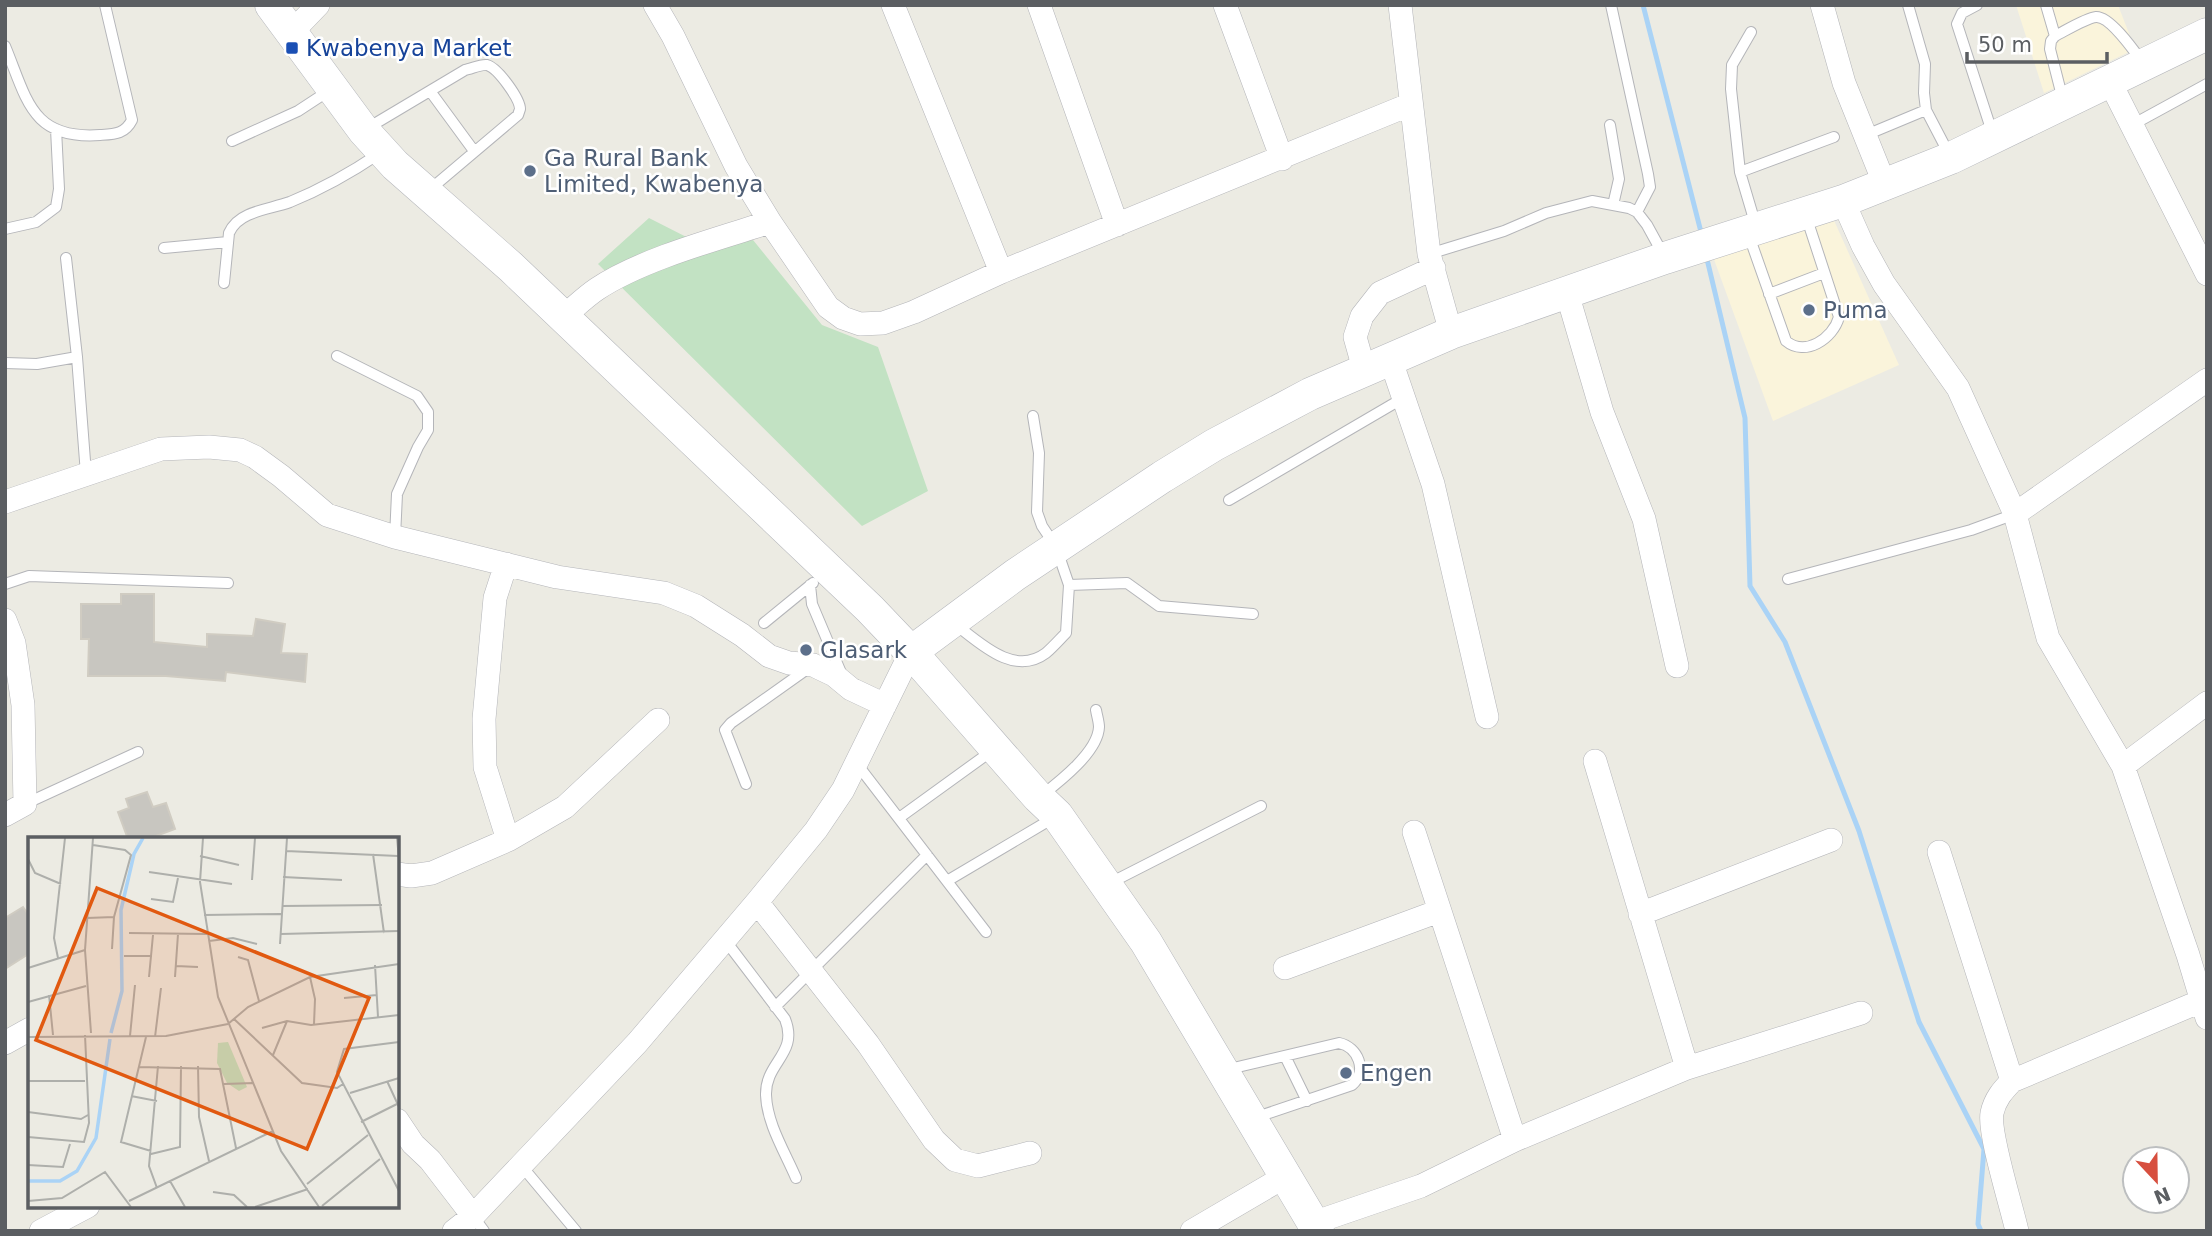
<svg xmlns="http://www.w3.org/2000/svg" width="2212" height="1236" font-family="'DejaVu Sans',sans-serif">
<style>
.commercial{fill:#faf4db}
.green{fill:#c2e2c3}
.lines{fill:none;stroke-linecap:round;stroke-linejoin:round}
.stream{stroke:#aad3f6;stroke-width:5}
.building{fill:#c8c6c0;stroke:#d0ccc2;stroke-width:2}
.service-casing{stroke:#b4b5b9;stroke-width:12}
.minor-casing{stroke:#b4b5b9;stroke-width:24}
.secondary-casing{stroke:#b5b7bc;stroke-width:33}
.service{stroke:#fff;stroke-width:10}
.minor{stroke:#fff;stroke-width:23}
.secondary{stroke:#fff;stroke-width:32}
.transit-dot{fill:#1a4fb4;stroke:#fff;stroke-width:2.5}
.service-dot{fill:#5c6f8a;stroke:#fff;stroke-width:2.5}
.labels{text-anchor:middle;stroke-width:5;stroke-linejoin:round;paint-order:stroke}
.transit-label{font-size:23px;fill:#164399;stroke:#fff;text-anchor:start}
.service-label{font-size:23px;fill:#4e5e75;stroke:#fff;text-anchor:start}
.inset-river{fill:none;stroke:#aad3f6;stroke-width:3.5}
.inset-road{fill:none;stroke:#aeafab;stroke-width:2}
.view{fill:#e15910;fill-opacity:0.15;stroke:#e15910;stroke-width:3.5}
.inset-edge{fill:none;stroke:#5b5e62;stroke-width:3.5}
</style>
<rect width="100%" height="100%" fill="#ecebe3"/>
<path class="commercial" d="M2016,5H2118L2135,49L2044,93Z
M1832,216L1899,365L1773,421L1712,254Z"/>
<path class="green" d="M649,218L710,249L753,240L822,325L878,347L928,491L862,526L598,264Z"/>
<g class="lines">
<path class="stream" d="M1643,5L1702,236
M1706,255L1745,418L1750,586L1785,642L1859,831L1919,1022L1984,1149L1978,1224L1981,1231"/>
</g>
<path class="building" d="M121,594H154V642L207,647V634L253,636L256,619L285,624L281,653L307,654L305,682L226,672L225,681L166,676H88L89,639H81V604H121Z
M147,792L153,807L166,803L175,829L148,839H128L118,812L129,808L126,799Z
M23,907L30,917V953L5,969V918Z"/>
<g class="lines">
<g class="service-casing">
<path id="service" d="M1611,5L1648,174L1650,187L1637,212
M1908,5L1925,64L1924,93L1926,110L1950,156
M1977,5L1962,13L1957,24L1993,135
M2046,5L2055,36
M1751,32L1732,65L1731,89L1740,172L1756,226
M5,46C27,99 31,140 100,135C115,134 125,134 132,120L105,5
M430,91L474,151
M2063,100L2050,49L2051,41L2055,36C2065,31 2086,18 2096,17C2110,16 2135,52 2143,63
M1610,125L1619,179L1613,205
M2132,125L2207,84
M366,129L465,70C471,69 481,64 487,65C498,68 520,99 520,109L518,115L427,192
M1866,135L1926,110
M232,141L298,111L330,90
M1740,172L1834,137
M5,229L36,222L56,207L59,189L56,129
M1749,236L1786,341C1805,357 1833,339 1839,317L1806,216
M164,248L228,242
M1429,254L1504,231L1546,213L1592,201L1629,208L1637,212L1647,225L1664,256
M66,258L77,357L86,474
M224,283L229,233C233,224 239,219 248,215C261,209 276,207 290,202C322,189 352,172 380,153
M1769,294L1824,273
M337,356L417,396L428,412V430L418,447L397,494L395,537
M5,363L37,364L77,357
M1229,500L1405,397
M1788,579L1971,530L2015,514
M5,584L29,576L228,583
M810,585L812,604L842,675
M1069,585L1127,583L1159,606L1253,614
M764,623L813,583
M955,624C980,643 1014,677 1046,653C1053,647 1060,639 1066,633L1069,585L1056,547L1042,526L1037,512L1039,453L1033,416
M857,764L986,932
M746,784L725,730L731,723L810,667
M1041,796C1059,782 1098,752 1099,727C1099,722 1097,716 1096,710
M25,804L138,752
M899,818L993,750
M947,881L1055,817
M1110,883L1261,806
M725,940L785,1019C799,1054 765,1062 766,1095C767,1124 785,1152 796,1178
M775,1007L927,855
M1285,1056L1307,1101
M1225,1070L1339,1043C1358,1047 1368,1071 1352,1085L1254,1118
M520,1164L576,1231
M473,1216L484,1231"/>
</g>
<g class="minor-casing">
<path id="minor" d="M655,5L673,36L736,166L770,222L828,307L843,318L860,324L883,323L914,312L1001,272L1411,104
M893,5L1001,272
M1039,5L1117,225
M1225,5L1282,159
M1400,5L1429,254L1451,333
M1822,5L1844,83L1885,185
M292,32L318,5
M2110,82L2207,274
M1843,201L1863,246L1884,284L1958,388L2015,514L2048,638L2123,766L2188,955L2207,1018
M1567,293L1602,412L1644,519L1677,666
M563,317C574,308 585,297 597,289C642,259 717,239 770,222
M1390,358L1433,484L1487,717
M1364,369L1355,337L1362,316L1380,293L1434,268
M5,502L161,449L209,447L240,450L255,457L281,476L327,515L395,537L557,577L664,593L696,606L742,635L769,656L789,663L813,665L834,675L851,689L885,705
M2015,514L2207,380
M506,564L495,598L484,719L485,767L508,840
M5,620L14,643L23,705L25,804L5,815
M1595,761L1687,1068
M2123,766L2207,703
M1414,832L1515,1140
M1939,852L2012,1081
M397,874L411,876L432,873L508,840L565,807L658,720
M757,902L868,1044L934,1140L955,1160L978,1166L1030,1153
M1640,914L1831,840
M1285,968L1439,911
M5,1043L30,1029
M397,1120L413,1144L430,1160L473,1216
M1313,1223L1421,1186L1515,1140L1687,1068L1861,1013
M41,1231L88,1206
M454,1231L473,1216L637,1043L757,902L816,830L843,790L911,652
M1192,1231L1284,1177
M2017,1231C2012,1208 1988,1132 1992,1113C1995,1099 2003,1090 2012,1081L2201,1001"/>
</g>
<g class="secondary-casing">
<path id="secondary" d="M271,5L364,131L395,165L511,267L870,609L911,652L1038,797L1057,815L1146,942L1318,1231
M911,652L1015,575L1162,477L1214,445L1310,394L1451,333L1665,258L1843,201L1951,158L2207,34"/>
</g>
<use href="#service" class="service"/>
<use href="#minor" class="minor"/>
<use href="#secondary" class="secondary"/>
</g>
<rect class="transit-dot" x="285" y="41" width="14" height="14" rx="3.5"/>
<g class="service-dot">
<circle cx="530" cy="171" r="7"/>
<circle cx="1809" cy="310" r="7"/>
<circle cx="806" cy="650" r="7"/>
<circle cx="1346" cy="1073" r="7"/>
</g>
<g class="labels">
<g class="transit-label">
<text x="306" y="56">Kwabenya Market</text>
</g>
<g class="service-label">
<text x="544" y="166">Ga Rural Bank<tspan x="544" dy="26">Limited, Kwabenya</tspan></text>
<text x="1823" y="318">Puma</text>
<text x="820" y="658">Glasark</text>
<text x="1360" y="1081">Engen</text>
</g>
</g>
<g transform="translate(28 837)">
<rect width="371" height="371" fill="#ecebe3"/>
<path d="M200,205L219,250L211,254L199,246L189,226L190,206Z" fill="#c2e2c3"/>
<path class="inset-river" d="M83,196L94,154L93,73L106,17L115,1M0,344H32L49,334L68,301L82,202"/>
<path class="inset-road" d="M175,1L172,45L190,160L253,314L291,370M369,1L371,22M65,8L97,13L103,18L86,80L84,112M258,14L370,19M345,17L356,96M172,19L211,28M0,22L7,36L33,47M121,35L204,47M255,40L314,43M224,43L227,1M123,62L145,65L150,41M254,69L354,68M176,78L253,77M59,81L86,80M101,96L179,97M253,97L371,94M181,104L205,101L229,107M252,107L259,1M96,119H124M210,120L220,123L231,164M30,121L26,101L37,1M347,128L350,180M148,129L170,130M0,131L57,113M121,140L125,98M147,140L150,97M282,140L287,162L286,187M21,158L25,198M316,161L349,158M0,165L58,149M206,182L274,246L309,251L315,247M200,187L220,170L282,140L371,127M234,191L259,184L283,188L371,178M63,196L57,113L65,1M102,199L107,148M0,200L138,199L200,187M118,200L93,305L123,314M127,200L133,151M245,218L259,184M170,229L171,280L181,324M111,230L192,232L208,311M0,244H57M359,244L371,270M196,247L226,246M322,256L371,241M103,259L129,264M0,275L53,282L60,278M333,285L369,267M0,300L56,305L61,286L57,198M123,317L152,310L153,229M0,328L35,330L42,307M142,344L157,370M279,347L340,298M129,351L121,329L130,229M371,354L309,235L316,212L371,205M185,355L206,358L219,370M0,364L34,361L77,335L103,370M101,364L245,294M294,369L352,322M227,370L280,352"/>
<path class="view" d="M69,51L341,161L279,312L8,203Z"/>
<rect width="371" height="371" class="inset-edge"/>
</g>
<rect width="2212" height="1236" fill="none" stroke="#5b5e62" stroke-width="14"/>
<g transform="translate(2156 1180) rotate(158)"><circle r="33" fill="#ffffff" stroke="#bdbfc0" stroke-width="2"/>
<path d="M0-5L12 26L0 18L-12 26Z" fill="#d74f3f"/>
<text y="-10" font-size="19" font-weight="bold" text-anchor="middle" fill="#5b5e62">N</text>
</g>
<path d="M1967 52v10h140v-10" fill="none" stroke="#5b5e62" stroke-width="3.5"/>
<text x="1978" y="52" font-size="21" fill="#5b5e62" stroke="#ffffff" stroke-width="5" paint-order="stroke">50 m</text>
</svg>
